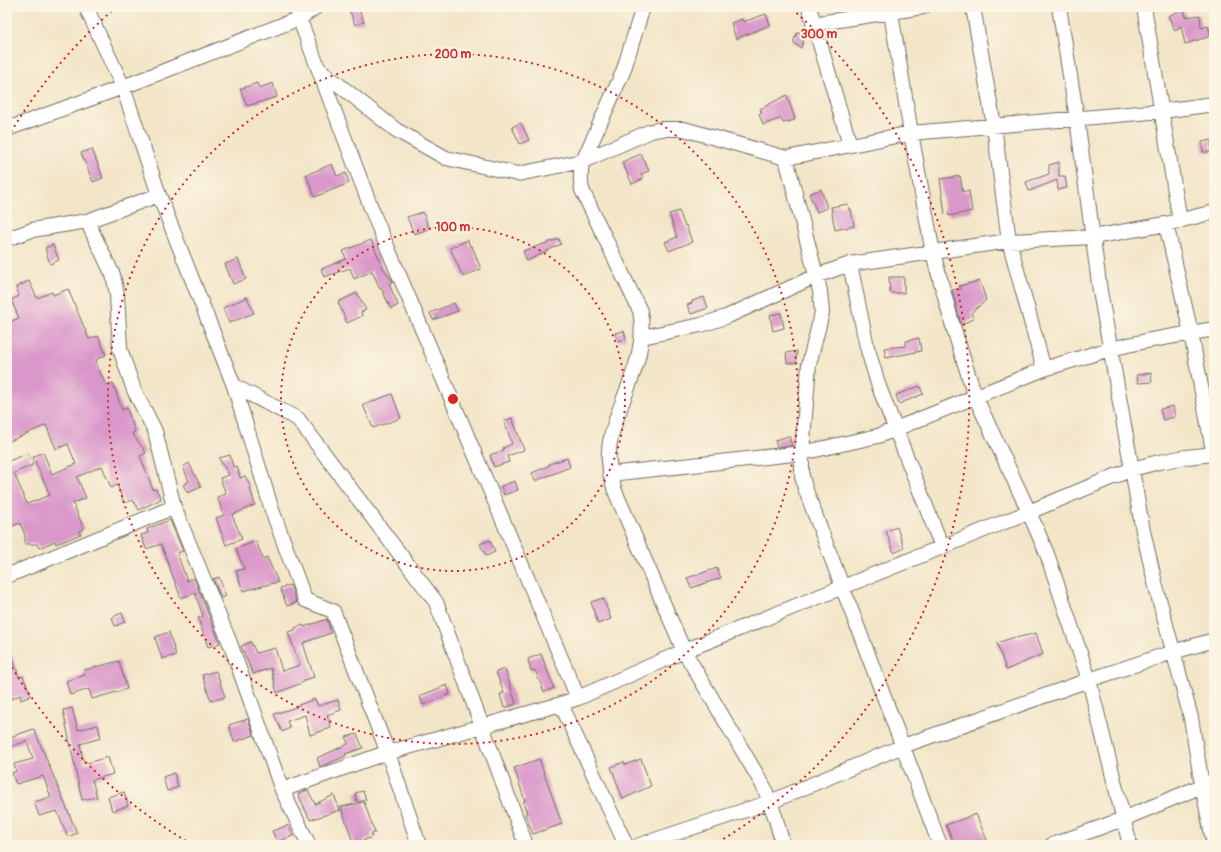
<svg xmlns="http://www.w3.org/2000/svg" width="1221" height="852" font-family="Pangolin,sans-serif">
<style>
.building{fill:#da98ca}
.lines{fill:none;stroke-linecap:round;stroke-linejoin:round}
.street-casing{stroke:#716c62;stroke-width:16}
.street{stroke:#fff;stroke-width:14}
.ring{fill:none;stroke:#d62828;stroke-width:2;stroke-dasharray:2 4}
.centre{fill:#d62828;stroke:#fcf5e5;stroke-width:2}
.ring-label{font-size:12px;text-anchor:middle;font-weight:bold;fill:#d62828;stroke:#fcf5e5;stroke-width:4;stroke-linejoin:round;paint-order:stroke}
</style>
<rect width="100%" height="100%" fill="#fcf5e5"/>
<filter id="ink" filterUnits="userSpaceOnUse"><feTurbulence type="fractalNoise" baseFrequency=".025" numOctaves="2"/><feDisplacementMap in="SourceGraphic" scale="8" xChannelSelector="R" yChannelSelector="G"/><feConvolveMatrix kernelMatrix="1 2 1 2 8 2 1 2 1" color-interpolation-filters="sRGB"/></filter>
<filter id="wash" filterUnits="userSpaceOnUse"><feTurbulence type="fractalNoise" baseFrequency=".012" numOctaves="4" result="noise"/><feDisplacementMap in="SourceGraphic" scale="16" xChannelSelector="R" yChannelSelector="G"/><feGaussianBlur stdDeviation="0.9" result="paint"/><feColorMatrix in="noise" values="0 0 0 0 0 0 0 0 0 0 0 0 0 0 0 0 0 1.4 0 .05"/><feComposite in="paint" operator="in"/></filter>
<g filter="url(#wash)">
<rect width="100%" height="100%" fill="#f3e5c8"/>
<g id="blocks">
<path class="building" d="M354,7H358L364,22L355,25L349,9Z
M1184,9L1186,17L1200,15L1201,28L1208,26L1211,36L1185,44L1181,26L1175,30L1168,16Z
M766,14L770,25L736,39L731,23L742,19L743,22Z
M798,31L804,39L801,48L794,43V40Z
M257,83L259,88L273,83L277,97L247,106L240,89Z
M787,95L795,120L783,123L781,118L763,125L759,114L762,113L760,109Z
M521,123L529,140L520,144L512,127Z
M1211,140L1212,152H1203L1202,142Z
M92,149L103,178L93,182L81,153Z
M641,154L649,171L641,174L643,179L632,184L622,162Z
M1059,162V176H1065L1067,188L1058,190L1057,180L1029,191L1026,182L1049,174V165Z
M332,164L337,176L346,173L349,183L315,197L306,175Z
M960,176L963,192L969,191L972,211L949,216L948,213L945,214L940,179Z
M821,189L827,208L817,212L809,194Z
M848,204L849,210L851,209L854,226L835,230L831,207Z
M679,211L685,226L686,225L692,242L669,251L665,242L677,237L669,214Z
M423,212L429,229L414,234L407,217Z
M559,239L561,244L527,261L523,251Z
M371,240L383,268L393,282L389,284L398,305L391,309L381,288L380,289L372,271L354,279L350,268L324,277L321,269L346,259L343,251Z
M468,240L470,247L472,246L481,269L463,277L450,248Z
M53,245L59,260L50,264L45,248Z
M238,259L246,279L233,284L225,264Z
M889,277H904V293H890Z
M29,281L37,298L52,292L53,295L68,289L89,339L98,336L106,355L97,359L96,360L99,370L106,385L113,383L122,410L127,408L135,432L132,433L146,453L140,456L146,471L153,490L156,489L161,499L139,510L133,500L124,503L117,485L111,488L102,466L77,477L86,498L73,503L84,529L79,531L81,534L56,544L55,541L39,548L37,544H25V535L20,523L12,526L7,515V456L9,461L28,453L33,465L14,473L27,504L50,495L33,457L43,452L52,474L76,464L68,444L56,449L46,425L10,441L7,434V323L19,318L11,300L19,296L16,287Z
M980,281L986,300L971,313L974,318L961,325L952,290L961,289L959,286Z
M357,293L366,310L361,312L362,316L347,323L338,302Z
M247,297L254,313L229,323L223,308Z
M704,297L708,308L691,314L687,305L692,303V301Z
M454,303L458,311L433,320L430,313Z
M781,313L784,328L773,331L770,315Z
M624,331L626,339L618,341L615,333Z
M919,338L921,351L886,358L884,348L906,346V341Z
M797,351L796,363H787L786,353Z
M1151,373L1152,382L1138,383L1137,375Z
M920,386L923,394L899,404L896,395Z
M392,394L401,418L373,428L363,405Z
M1173,406L1175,417L1163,420L1160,409Z
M512,418L524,450L507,456L509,462L494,467L490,455L504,450L503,448L512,444L504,421Z
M789,436L792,446L777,447L775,440Z
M230,455L233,467L237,466L240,478L245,476L251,488H250L255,505L232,515L242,539L226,545L216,518L224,515L217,497L226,494L220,478L229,475L219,458Z
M567,458L570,467L535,481L532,473L550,465L549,464Z
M189,463L201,487L188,493L183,485L189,481L183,467Z
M515,481L518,490L504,495L501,486Z
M170,520L183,551L177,553L187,581L194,578L220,643L208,647L198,618L203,616L195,593L181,598L161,544L146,549L141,535L148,533L147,529Z
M897,527L904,548L894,553L886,531Z
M490,540L495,552L486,556L480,544Z
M256,541L263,559L267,557L278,582L243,591L236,571L244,569L236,549Z
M717,568L721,578L691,588L687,578Z
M219,577L226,596L221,598L213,579Z
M290,585L297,602L287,606L280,588Z
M603,598L611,619L598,624L591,602Z
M122,613L125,622L115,626L112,617Z
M327,619L331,633L303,643L314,677L304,680V682L277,693L271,668L253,674L241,646L251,642L256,653L275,648L282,671L300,665L288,632L295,630V628L303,625L304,627Z
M169,632L176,655L162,659L155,637Z
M1036,633L1043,654L1006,670L997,643L1015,637L1016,638Z
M9,646L19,677L23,676L31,696L21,700L20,695L7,701V647Z
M541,654L554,688L544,692L535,670L531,671L528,659Z
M119,661L127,689L92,699L89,689L70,695L66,681L85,675L84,670Z
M505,669L516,704L504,708L500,694L504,693L496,672Z
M216,671L225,697L211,701L202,675Z
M447,685L450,694L423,705L420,696Z
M315,699L318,706L338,700L341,710L327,715L331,728L310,735L305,715L287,721L290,728L282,732L274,714L297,707L296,706Z
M72,708L78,730L98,725L101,738L80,744L84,764L108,757L113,774L92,780L97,797L82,800L63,710Z
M248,719L254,735L234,742L229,725Z
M34,729L77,833L68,837L57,811L39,816L34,802L51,797L43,776L16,784L15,782L12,773L16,771L14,764L33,759L27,741L7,748V738Z
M357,734L363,748L345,754L346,756L320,767L317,758L348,744L346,737Z
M539,759L562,824L533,834L525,814L527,813L523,802L525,801L514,768Z
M641,759L651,786L623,799L611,767L624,762L625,765Z
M174,773L178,787L167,791L163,777Z
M308,790L315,804L334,795L340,810L310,820L298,794Z
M363,791L366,800L357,802L355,793Z
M124,792L128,806L112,811L108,797Z
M364,802L375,833L371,834L372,837L364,840L366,845H354L341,807Z
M976,814L989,845H955L946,825Z
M289,825L293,836L277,842L272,831Z"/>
</g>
</g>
<g filter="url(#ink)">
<use href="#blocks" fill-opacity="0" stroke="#716c62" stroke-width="1"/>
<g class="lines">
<g class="street-casing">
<path id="street" d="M86,7L123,87L159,195L234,386L272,510L305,600L333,611L388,753L419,845
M295,7L375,218L578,698
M643,7L623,72L583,161C580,171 580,179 582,190L640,311C649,357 621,394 611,437C606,456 610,474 615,491L684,651L764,787L775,816L783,845
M809,7L850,145
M890,7L911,133L933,253L952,323L975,396L1029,512L1047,554L1089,680L1130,845
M973,7L994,126L1009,241L1044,369
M1059,7L1077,119L1100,291L1143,531L1157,591L1191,718L1202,785L1214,845
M1144,7L1180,221
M813,24L923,7
M319,69L396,130L446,158L518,174L583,161L651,131L661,129H684L786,158L911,133L1162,111L1214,104
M7,129L123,87L300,18L316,7
M786,158L820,291L822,313L809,364L802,453V476L805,488L940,845
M87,221L113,275L117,294L120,349L134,390L155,431L174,507L230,643L282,790L309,845
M1166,224L1191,333L1214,456
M7,239L32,230L87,221L159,195
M850,264L867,347L879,387L942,547
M642,337L701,325L726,317L816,276L850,264L1009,241L1093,237L1166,224L1214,212
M234,386L298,419L436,602L526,845
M610,474L802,453L878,436L1044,369L1110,349L1146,341L1214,329
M7,576L174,507
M561,704L626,845
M282,790L380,755L561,704L578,698L684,651L1029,512L1132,469L1159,462L1186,457L1214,454
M640,845L770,802L903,746L1089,680L1173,652L1214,640
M1052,845L1123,819L1214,781"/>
</g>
<use href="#street" class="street"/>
</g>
</g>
<g class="ring">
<circle cx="453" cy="399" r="172"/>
<circle cx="453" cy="399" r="345"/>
<path d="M191 844A517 517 0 0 1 8 661M8 137A517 517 0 0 1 114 9M792 9A517 517 0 0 1 715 844"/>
</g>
<circle cx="453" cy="399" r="6" class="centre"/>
<g class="ring-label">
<text x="819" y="38">300 m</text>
<text x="453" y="58">200 m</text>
<text x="453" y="231">100 m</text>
</g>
<rect width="1221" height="852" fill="none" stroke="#fcf5e5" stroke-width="24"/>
</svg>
